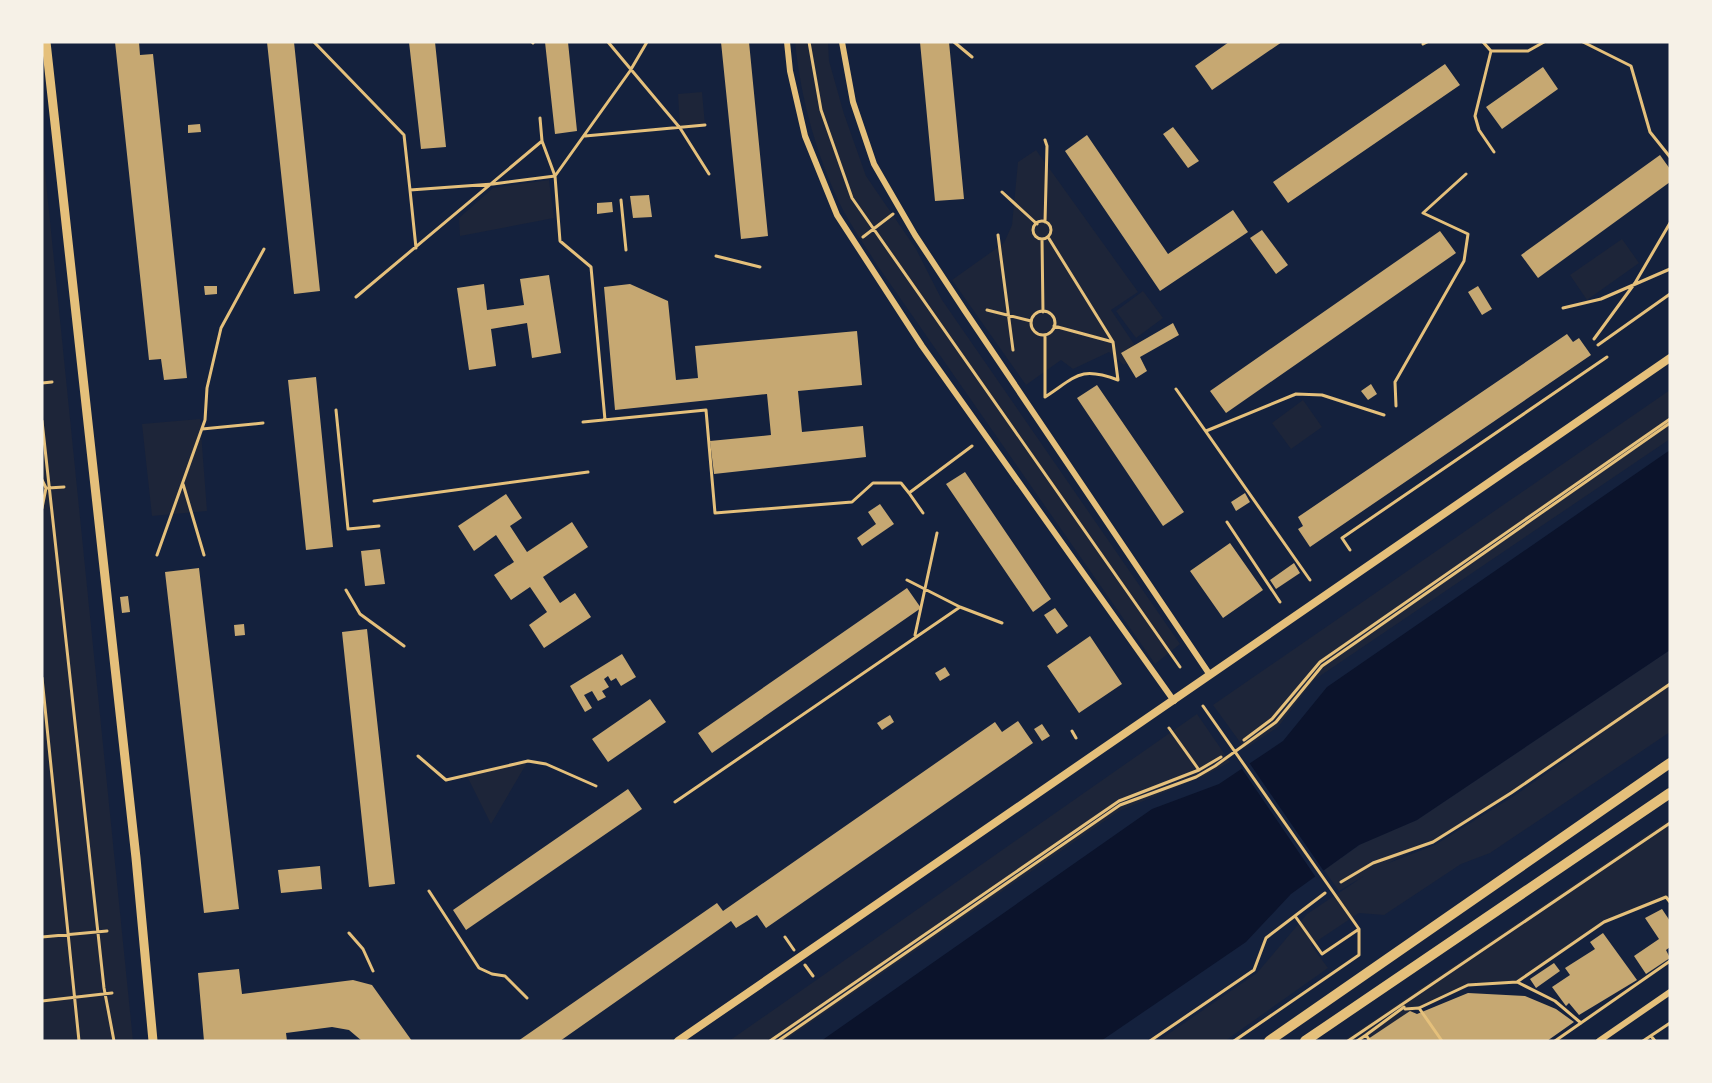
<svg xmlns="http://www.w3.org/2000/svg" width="1712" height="1083" font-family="'Sofia Sans Condensed',sans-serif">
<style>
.green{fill:#1d2539;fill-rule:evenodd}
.water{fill:#0b132b}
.pier{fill:#14213d}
.building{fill:#c6a872}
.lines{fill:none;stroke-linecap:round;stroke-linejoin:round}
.path{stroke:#e5c07b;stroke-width:3}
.service{stroke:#e5c07b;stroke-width:3}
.minor{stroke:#e5c07b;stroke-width:6}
.tertiary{stroke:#e5c07b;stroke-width:8}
.secondary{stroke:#e5c07b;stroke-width:9}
.trunk{stroke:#e5c07b;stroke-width:10}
</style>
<rect width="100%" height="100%" fill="#14213d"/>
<path class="green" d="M795,42H828L829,61L844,114L866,176L916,249L942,300L1180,644L1155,664L877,265C866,247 853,229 843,210C817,158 801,100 795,42Z
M702,92L705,125L680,128L678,94Z
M42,142L133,1041H42Z
M1036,150L1138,292L1111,310L1140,353L1124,365L1109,352L1073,369L1061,360L1026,385L952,280L1004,243L1012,225L1018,162Z
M549,180L554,218L460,236L459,218L493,188Z
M1622,239L1639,263L1587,300L1570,275Z
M1143,291L1163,318L1136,338L1116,311Z
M1670,390V439L1314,680L1278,727L1245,749L1213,705Z
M1303,400L1322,427L1291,449L1272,423Z
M200,419L207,511L152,516L142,424Z
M1670,650V732L1490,853L1461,864L1384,915L1359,913L1311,945L1328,968L1225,1041H1158L1257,973L1307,914L1364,876L1339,891L1324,870L1361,844L1417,820ZM1596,739L1514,796L1435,845L1386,864L1433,842Z
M1197,714L1230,762L1204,776L1119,811L784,1041H729Z
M528,761L491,824L466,774Z
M1670,819V902L1666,897L1604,922L1517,982L1468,985L1419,1008L1363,1041H1343Z"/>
<path class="water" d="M1670,450V650L1417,820L1359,845L1291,894L1246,942L1101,1041H821L1152,809L1219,784L1283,741L1327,687Z"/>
<path class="pier" d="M1248,761L1325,873L1317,879L1240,766Z"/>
<path class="building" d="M115,42H139L140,55L153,54L187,378L164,380L161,359L149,360Z
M267,42H294L320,291L294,294Z
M409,42H435L446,147L421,149Z
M545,42H568L577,131L555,134Z
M721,42H749L768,236L741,239Z
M920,42H949L964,199L935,201Z
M1229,42H1282L1212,90L1195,66Z
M1445,64L1460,85L1288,203L1273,182Z
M1543,67L1558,89L1502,129L1486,107Z
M200,124L201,132L188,133V125Z
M1173,127L1199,161L1188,168L1163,134Z
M1087,135L1168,254L1233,210L1248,232L1160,291L1065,151Z
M1660,155L1670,169V182L1538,278L1521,255Z
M649,195L652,217L633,218L630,196Z
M612,202L613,212L597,214V203Z
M1262,230L1288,265L1276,274L1250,238Z
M1440,231L1456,253L1226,413L1210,391Z
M549,275L561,353L532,358L527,323L491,329L496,366L469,370L457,288L484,284L487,310L524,305L520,279Z
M630,284L668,301L676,380L698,378L695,346L857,331L862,385L798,391L802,432L863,426L866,457L714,474L710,441L771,435L767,394L615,410L604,287Z
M204,286H217V294L205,295Z
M1478,286L1492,309L1482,315L1468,292Z
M1173,323L1179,335L1140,357L1147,371L1136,378L1121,353Z
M1567,334L1573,342L1579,338L1591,355L1310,547L1298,529L1303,526L1298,517Z
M316,377L333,547L306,550L288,380Z
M1371,384L1377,394L1368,400L1361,391Z
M1097,385L1184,512L1163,526L1077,398Z
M965,472L1051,599L1033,612L946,484Z
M1245,493L1250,502L1236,511L1231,502Z
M506,494L522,518L510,526L527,552L572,522L588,547L543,577L560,603L575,593L591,617L544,648L529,625L547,612L530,587L511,600L494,575L514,562L496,535L474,551L458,526Z
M880,504L894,524L862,546L857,538L876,524L868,512Z
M1230,543L1263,590L1223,618L1190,571Z
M380,549L385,584L365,586L361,551Z
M1294,563L1300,573L1276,589L1270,580Z
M199,568L239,909L204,913L165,572Z
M907,588L921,608L712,753L698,733Z
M128,596L130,612L122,613L120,597Z
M1055,608L1068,626L1057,634L1044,615Z
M244,624L245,635L235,636L234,625Z
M367,629L395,884L369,887L342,632Z
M1090,636L1122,684L1079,713L1047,666Z
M622,654L636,677L621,686L616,678L611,681L608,676L604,679L609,687L602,691L606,697L598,701L592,691L584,695L592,708L585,712L570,686Z
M945,667L950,675L940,681L935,673Z
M650,699L666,722L608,762L592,739Z
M890,715L894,722L882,730L877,723Z
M1018,721L1033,743L766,928L757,915L736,928L731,921L560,1041H518L717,903L723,911L995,722L1002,732Z
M1042,724L1050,736L1042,741L1034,729Z
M628,789L642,809L466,930L453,910Z
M320,866L322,889L281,893L278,870Z
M1662,909L1670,921V947L1666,950L1670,958L1646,974L1634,956L1659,939L1645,918Z
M1603,933L1637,980L1579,1015L1569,1003L1566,1006L1552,987L1570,975L1565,968L1595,949L1590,942Z
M1554,963L1560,971L1536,988L1530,979Z
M239,969L242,994L353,980L372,985L412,1041H362L349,1030L332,1027L286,1033L287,1041H204L198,973Z
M1468,993L1525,996L1556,1009L1574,1022L1547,1041H1365L1410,1011L1417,1014Z"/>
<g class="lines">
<path class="path" d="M314,42L404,135L410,190L493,184L555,176L630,71L647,42
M532,42L533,43
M608,42L680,128L709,174
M809,42L821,110L852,198L1180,667
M954,42L972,57
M1483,42L1491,51L1475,116L1479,130L1494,152
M1583,42L1631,66L1650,132L1670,157
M1423,44L1427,42
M1491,51H1528L1544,42
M540,118L542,141L555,176L560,241L591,267L605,420
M585,136L705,125
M1045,140L1047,146L1045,222
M410,190L416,248
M1002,192L1037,224
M1033 230a9 9 0 1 1 18 0a9 9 0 1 1-18 0Z
M998,235L1013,350
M863,237L893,214
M1042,239L1043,312
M716,256L760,267
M356,297L542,141
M1563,308L1601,299L1670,269
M987,310L1031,321
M1031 323a12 12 0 1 1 24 0a12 12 0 1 1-24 0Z
M1054,326L1113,342
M1045,335V397
M1594,339L1635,283L1670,223
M1598,345L1670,294
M42,383L52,382
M1176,389L1310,580
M1045,397C1077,376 1080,366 1118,380L1113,342L1048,237
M1396,406L1395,382L1464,261L1468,234L1423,213L1466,174
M42,421L104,988L114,1041
M583,422L706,410L715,513L852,502L873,483H901L909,493
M202,429L263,423
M1206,431L1296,394L1322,395L1384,415
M42,480L46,488L42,508
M183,484L204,555
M48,488L64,487
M374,501L588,472
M923,513L909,493L972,446
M1350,550L1342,538L1607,357
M157,555L205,420L207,388L221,328L264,249
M907,580L960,607L1002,623
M346,590L360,614L404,646
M915,635L937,533
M42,678L79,1041
M1203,706L1359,929V955L1234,1041
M1169,728L1199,770
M1072,731L1076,738
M1244,740L1272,719L1320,662L1670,419
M418,756L446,780L528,761L546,764L596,786
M675,802L960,607
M1341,882L1373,863L1433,842L1511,793L1670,684
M429,891L479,968L492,974L505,976L527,998
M1295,916L1322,954L1359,929
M349,933L363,949L373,971
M42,937L107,931
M785,937L794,950
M805,965L813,976
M1517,982L1604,922L1666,897L1670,902
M42,1001L112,993
M1419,1008L1442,1041
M1405,1009L1419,1008L1468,985L1517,982L1555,1001L1581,1023
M1366,1035L1404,1007
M1651,1036L1655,1041
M770,1041L1119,801L1199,770L1221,757
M778,1041L1120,805L1196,777L1215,766L1276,722L1322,666L1670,423
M1150,1041L1254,970L1266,938L1325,893
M1348,1041L1670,823
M1357,1041L1366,1035L1370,1041
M1555,1041L1670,961
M1643,1041L1670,1023"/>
<path class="service" d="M621,200L626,250
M336,410L348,529L379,526
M1227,522L1280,602"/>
<path class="minor" d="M787,42L790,71L805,136L837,215L922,346L1174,701
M842,42L853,102L874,164L915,235L965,311L1210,675
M1599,1041L1670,992"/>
<path class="tertiary" d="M678,1041L1670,358"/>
<path class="secondary" d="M46,42L136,858L153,1041"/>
<path class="trunk" d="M1269,1041L1670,763
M1305,1041L1670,793"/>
</g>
<rect width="1712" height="1083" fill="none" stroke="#f6f1e7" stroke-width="87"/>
</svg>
